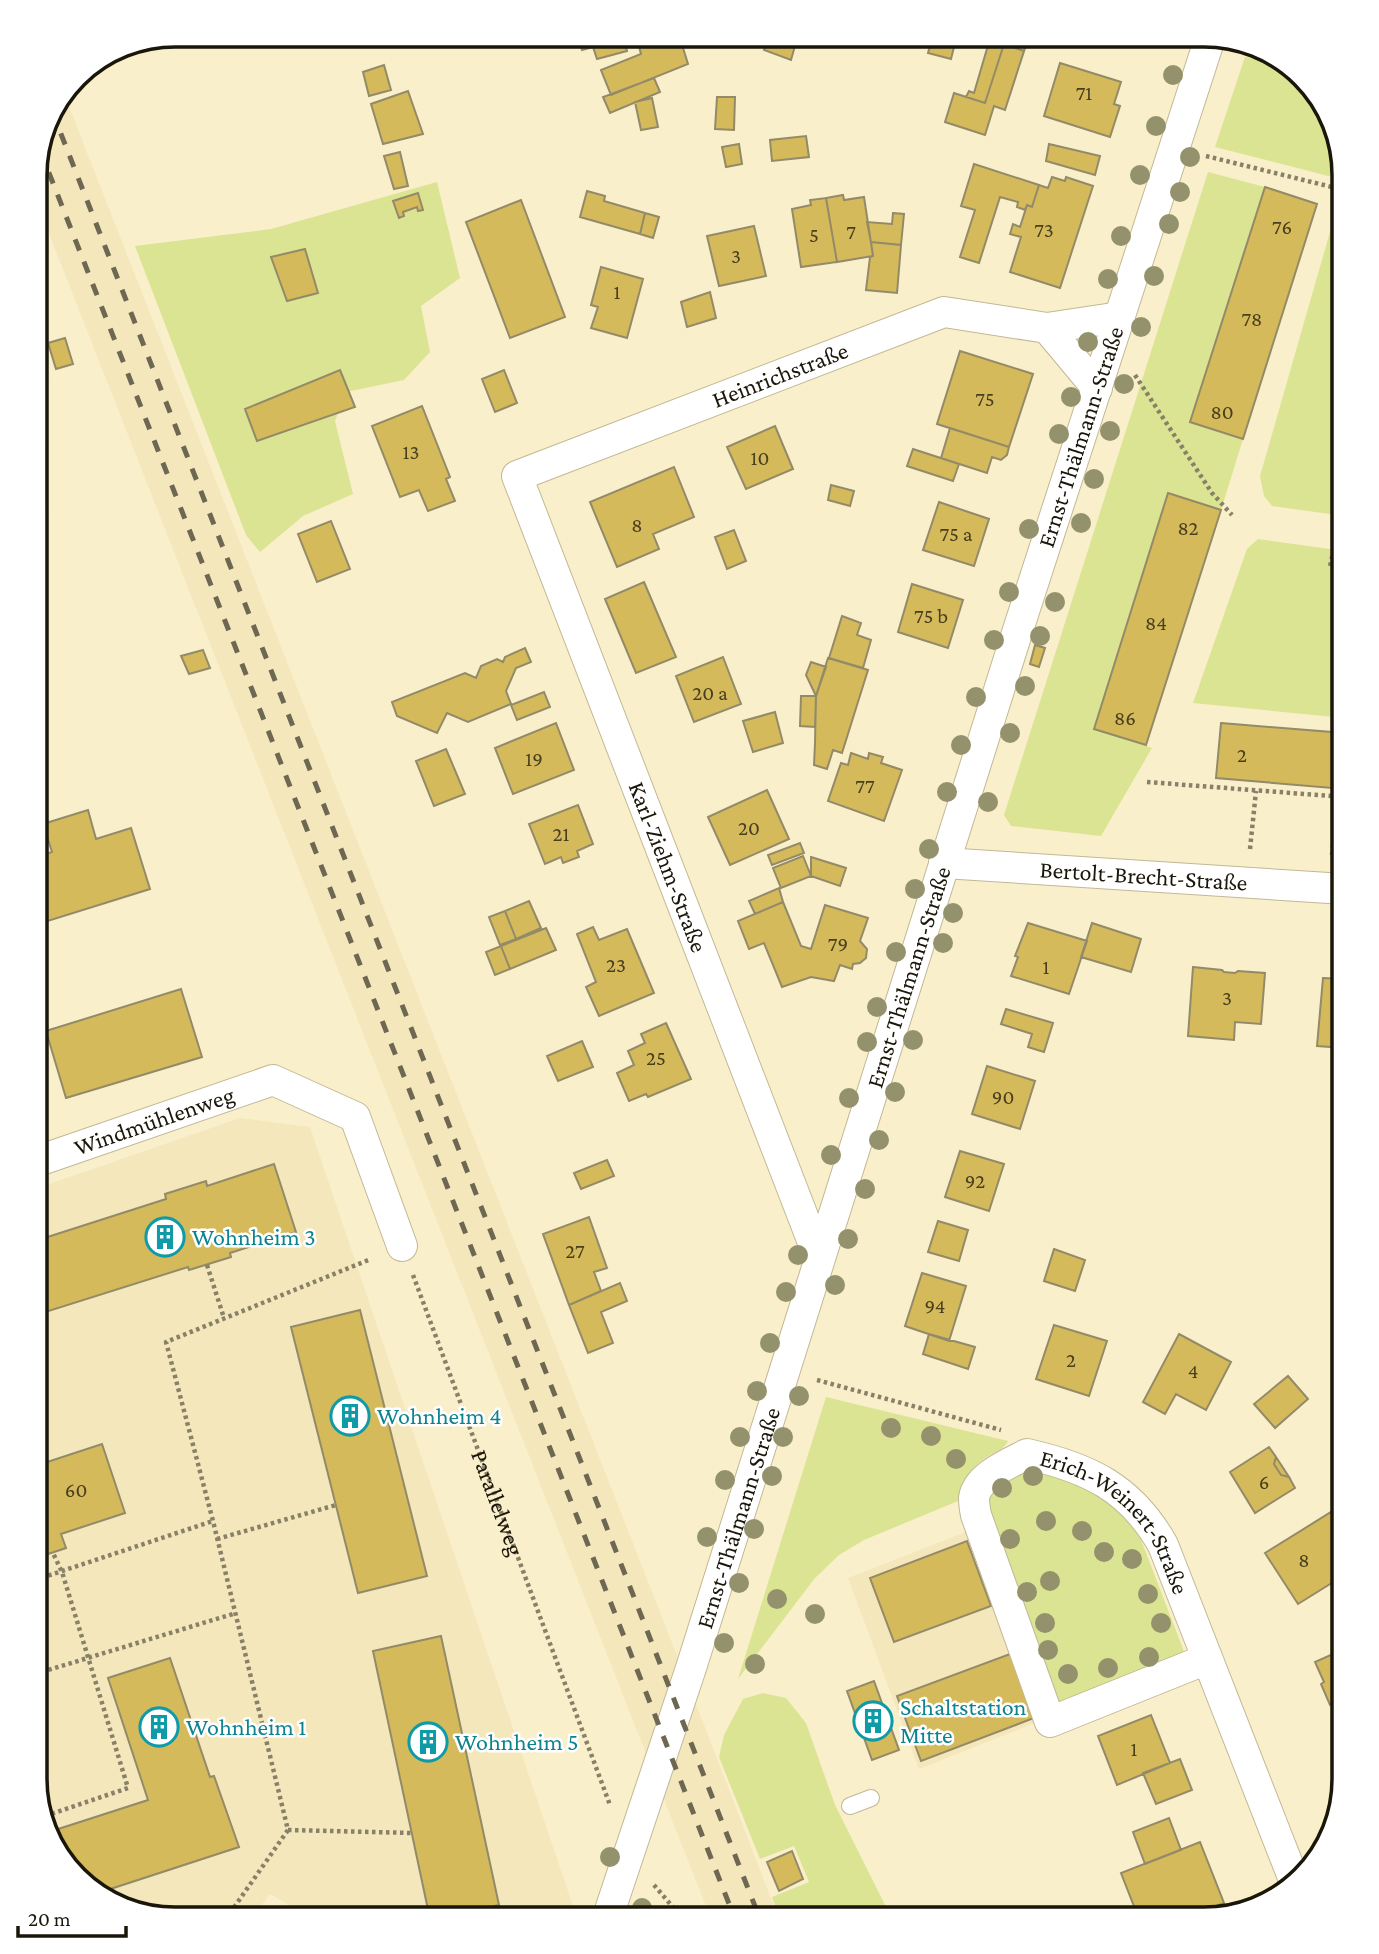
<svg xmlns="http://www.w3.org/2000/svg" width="1379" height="1954" font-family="'Crimson Pro',serif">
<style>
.built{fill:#f4e7bb}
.green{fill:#dae492}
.building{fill:#d5ba5c;stroke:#938a68;stroke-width:2}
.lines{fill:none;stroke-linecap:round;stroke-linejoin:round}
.service-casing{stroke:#c2b895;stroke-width:18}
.minor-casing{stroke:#c2b895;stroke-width:32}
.path{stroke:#888168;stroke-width:4.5;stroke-dasharray:3.5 3.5;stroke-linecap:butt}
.service{stroke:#fff;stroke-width:16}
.minor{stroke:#fff;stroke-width:30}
.rail{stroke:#6e6752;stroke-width:5;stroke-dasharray:12 12;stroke-linecap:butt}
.tree{fill:#94926c}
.labels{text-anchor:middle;stroke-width:5;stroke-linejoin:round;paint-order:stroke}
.number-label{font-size:21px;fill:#493f1e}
.street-label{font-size:24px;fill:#1a1609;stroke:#fff}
.culture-label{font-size:24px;fill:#0d838f;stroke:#fff;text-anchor:start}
.rim{fill:none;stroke:#1a1609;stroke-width:3.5}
</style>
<rect width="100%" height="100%" fill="#faefcb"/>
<path class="built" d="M64,94L687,1681L779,1919H711L35,198V166L49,114Z
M240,1118L310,1127L573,1906L535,1919H313L270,1894L251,1919H167L105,1900L54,1849L35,1778V1189Z
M971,1530L1040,1721L919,1769L848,1578Z"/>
<path class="green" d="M1245,57L1285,65L1325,105L1343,170L1340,179L1215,147Z
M1208,172L1265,187L1190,422L1243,439L1221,510L1168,493L1094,728L1152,748L1101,836L1011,826L1004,815Z
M437,182L460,278L421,306L430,352L404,380L346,392L335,421L353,494L303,516L260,552L246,535L135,246L271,229Z
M1340,197L1344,198V516L1272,506L1264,496L1260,476Z
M1258,539L1344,551V718L1193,703L1247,549Z
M826,1397L1008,1441C1002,1452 994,1452 985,1458C969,1470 962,1483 958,1501L864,1540L839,1555L815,1578L738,1679Z
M1024,1472L1044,1473L1069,1479L1101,1496L1136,1527L1185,1654L1058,1704L985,1499L1009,1477Z
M763,1693L786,1698L806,1723L835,1805L892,1919H780L772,1897L809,1882L794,1846L760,1859L719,1757L724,1735L743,1699Z"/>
<path class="building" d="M356,35H389V36L359,43Z
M577,35H616L580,45Z
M616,35H623L627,51L597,59L593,47L582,50L580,45Z
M636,35H679L688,64L611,95L601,70L641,54Z
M769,35H798L791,60L764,50Z
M933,35H957L951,59L928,53Z
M991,35H1030L1024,51L1004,44L985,103L966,97L969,91L974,93Z
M1004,44L1024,51L1005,110L994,106L985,135L945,122L954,93L985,103Z
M1060,63L1121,82L1114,104L1120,106L1110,137L1044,116Z
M384,65L391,90L369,96L363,72Z
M654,78L660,92L610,113L603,97Z
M408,91L423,134L383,144L371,104Z
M717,97H735L734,130L715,129Z
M652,98L658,127L641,130L635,102Z
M806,136L809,157L772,161L770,140Z
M739,144L742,164L726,167L722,147Z
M1049,144L1100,156L1095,175L1046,161Z
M400,152L408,186L394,189L384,156Z
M974,164L1039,185L1032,207L1027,205L1025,210L1017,207L1018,202L1000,197L979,263L960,257L975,210L961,206Z
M1052,177L1065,181L1066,177L1093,186L1060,288L1010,272L1021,237L1010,234L1013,224L1020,227L1027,205L1032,207L1039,185L1048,188Z
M1265,187L1317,204L1243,439L1190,422Z
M587,191L605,196L604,201L645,213L640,234L580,217Z
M418,193L423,210L418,211L417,207L403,212L404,216L399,218L393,201Z
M843,195L844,200L864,197L873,256L837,262L826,198Z
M826,198L837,262L801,267L792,209L811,205L810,200Z
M521,200L565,317L510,338L466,222Z
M645,213L659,217L653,238L640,234Z
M893,213L904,214L901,245L871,242L867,222L892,224Z
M754,226L766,276L719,286L707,236Z
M871,242L901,245L897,293L866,290L870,257L873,256Z
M305,249L318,293L287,301L271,257Z
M601,267L643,279L627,338L591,328L598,307L591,305Z
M710,292L716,318L687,327L681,302Z
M65,338L73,364L56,369L48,343Z
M960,351L1033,374L1009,447L937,424Z
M340,370L355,407L257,441L245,409Z
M504,370L517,403L495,412L482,379Z
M422,406L450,477L446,479L455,501L428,511L419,490L400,497L372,426Z
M775,426L793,469L746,489L727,447Z
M950,428L1009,447L1007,455L1001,460L992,457L987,473L941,458Z
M913,449L959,464L953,481L907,466Z
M674,467L694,517L653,534L659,549L617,567L590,502Z
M831,485L854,491L850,506L828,500Z
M1168,493L1221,510L1146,745L1094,729Z
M939,502L989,519L974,566L923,550Z
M331,521L350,569L317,582L298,534Z
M734,530L746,561L727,569L715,537Z
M644,582L676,657L636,673L605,599Z
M912,584L963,600L948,648L898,632Z
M842,616L861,623L857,635L871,640L863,668L829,658Z
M1035,645L1045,648L1039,667L1030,664Z
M525,648L531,662L516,668L506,691L511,704L468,722L447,713L437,733L397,716L392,702L465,673L476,678L481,666L497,659L503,662L505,657Z
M203,650L210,668L189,674L181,656Z
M723,657L741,704L694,722L676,676Z
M828,658L868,670L842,753L833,750L827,769L814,765L815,743L816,696Z
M811,662L826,667L816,696L806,675Z
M544,692L550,707L517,720L511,705Z
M801,696H816L815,727L800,726Z
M775,712L783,743L753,752L743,721Z
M556,723L574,770L513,794L495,748Z
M1221,723L1344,733V789L1216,778Z
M446,749L465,794L434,806L416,761Z
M851,753L868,759L869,753L883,757L881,763L902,770L884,821L828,801L841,763L848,765Z
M767,790L789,839L730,865L708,817Z
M578,805L593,844L577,851L579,857L563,863L561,857L545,864L529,824Z
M88,810L96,839L131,828L150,889L35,925V858L52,852L43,824Z
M800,843L804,853L772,865L768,855Z
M803,856L811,876L781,888L773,868Z
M811,857L846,868L840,886L811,876Z
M779,888L783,902L755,914L749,901Z
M529,901L541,928L516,939L505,911Z
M783,902L801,946L811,949L825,905L868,918L860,941L867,949L866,958L860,963L853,964L852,969L840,965L834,981L811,977L782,987L764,943L749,949L738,921Z
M505,911L516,939L500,945L489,917Z
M1028,923L1087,941L1069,994L1011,976L1018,957L1015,956Z
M1092,923L1141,939L1131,972L1081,957Z
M593,927L599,940L627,929L654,993L599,1016L586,987L596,982L577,934Z
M546,928L556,950L510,969L501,946Z
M501,946L510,969L495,975L486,952Z
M1193,967L1222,970L1224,972L1235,973L1238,971L1265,973L1261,1024L1235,1022L1234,1040L1188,1036Z
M1323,978L1344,979V1048L1317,1046Z
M181,989L202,1057L66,1098L46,1031Z
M1006,1009L1053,1023L1044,1052L1028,1047L1032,1034L1001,1024Z
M666,1023L691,1079L648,1097L646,1094L629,1101L617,1073L634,1065L628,1051L645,1043L641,1034Z
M582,1041L593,1067L558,1081L547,1056Z
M987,1066L1035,1081L1020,1129L972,1114Z
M960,1151L1004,1164L989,1211L945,1197Z
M607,1160L614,1176L581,1189L574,1173Z
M274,1164L296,1232L230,1253L231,1257L189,1270L188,1267L36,1315L35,1241L166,1199L165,1194L206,1181L207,1186Z
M589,1217L607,1268L594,1272L601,1291L569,1305L543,1234Z
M938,1221L968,1230L959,1261L928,1252Z
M1054,1249L1085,1260L1075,1291L1044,1281Z
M922,1273L966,1286L949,1341L905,1326Z
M620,1283L627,1301L601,1312L613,1343L588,1353L569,1305Z
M360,1310L427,1576L358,1593L291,1327Z
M1054,1325L1107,1341L1089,1396L1036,1379Z
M929,1334L975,1347L968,1369L923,1354Z
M1179,1334L1231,1362L1206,1410L1176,1394L1165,1414L1143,1402Z
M1288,1376L1308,1399L1275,1428L1254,1404Z
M102,1444L125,1513L61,1534L66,1548L42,1556L35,1543V1466Z
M1269,1447L1276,1457L1274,1464L1281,1475L1289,1477L1295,1488L1255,1513L1230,1472Z
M1276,1457L1289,1477L1281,1475L1274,1464Z
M1331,1512L1344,1534V1556L1334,1563L1343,1576L1298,1604L1265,1553Z
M967,1541L991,1606L894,1642L870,1578Z
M1344,1556V1575L1343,1576L1334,1563Z
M441,1636L499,1905L430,1919L373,1651Z
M1344,1649V1723L1334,1703L1330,1705L1321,1684L1324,1682L1315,1662Z
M1010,1654L1034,1718L921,1761L897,1696Z
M170,1658L210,1777L214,1776L239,1847L98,1893L54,1849L49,1832L148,1800L108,1678Z
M874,1681L899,1750L872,1760L847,1691Z
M1151,1715L1170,1763L1117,1785L1098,1736Z
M1180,1759L1192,1790L1156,1804L1143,1773Z
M1169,1818L1181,1850L1145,1864L1133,1832Z
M1200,1842L1224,1903L1182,1919H1139L1121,1873Z
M792,1851L803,1879L779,1891L767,1862Z"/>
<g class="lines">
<g class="service-casing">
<path id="service" d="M850,1806L871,1798"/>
</g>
<g class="minor-casing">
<g id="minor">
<path d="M1047,328L1120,317"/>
<path id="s2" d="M944,863L1344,889"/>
<path id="s3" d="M35,1162L273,1080L355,1117L402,1246"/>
<path id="s4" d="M819,1258L517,476L944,312L1047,328L1097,388"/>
<path id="s5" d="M1207,1659L1050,1722L976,1515C975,1510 974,1503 974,1498C977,1476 1010,1463 1027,1454C1089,1468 1131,1488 1163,1545L1294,1880"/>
<path id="s6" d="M607,1919L691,1668L1017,633L1211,35"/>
</g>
</g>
<g class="path">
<path d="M1206,156L1344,190"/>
<path d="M1135,375L1212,493L1232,515"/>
<path d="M1330,566L1344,506"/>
<path d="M1147,782L1344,797"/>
<path d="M1250,849L1256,791"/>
<path d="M1332,855L1338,797"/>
<path d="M207,1265L224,1318"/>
<path id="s1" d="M413,1275L610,1805"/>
<path d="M817,1380L1001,1430"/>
<path d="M217,1539L336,1505"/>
<path d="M35,1580L213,1521"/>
<path d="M35,1674L236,1613"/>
<path d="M45,1816L128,1788L62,1572L53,1553"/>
<path d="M288,1830L412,1833"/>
<path d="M654,1885L683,1919"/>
<path d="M226,1919L288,1830L213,1521L166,1342L371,1259"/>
</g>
<use href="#service" class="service"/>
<use href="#minor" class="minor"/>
<path class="rail" d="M52,111L760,1919
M40,150L735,1919"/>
</g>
<g class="tree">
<circle cx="1173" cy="75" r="10"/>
<circle cx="1156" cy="126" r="10"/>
<circle cx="1190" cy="157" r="10"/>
<circle cx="1140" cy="175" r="10"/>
<circle cx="1180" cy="192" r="10"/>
<circle cx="1169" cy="224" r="10"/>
<circle cx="1121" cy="236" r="10"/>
<circle cx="1154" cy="276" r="10"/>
<circle cx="1108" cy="279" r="10"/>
<circle cx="1141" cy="327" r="10"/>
<circle cx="1088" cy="342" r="10"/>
<circle cx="1124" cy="384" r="10"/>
<circle cx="1071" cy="397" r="10"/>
<circle cx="1110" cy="431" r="10"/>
<circle cx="1059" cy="434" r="10"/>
<circle cx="1094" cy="479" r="10"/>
<circle cx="1081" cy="523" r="10"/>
<circle cx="1029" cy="529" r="10"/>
<circle cx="1009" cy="592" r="10"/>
<circle cx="1055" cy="602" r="10"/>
<circle cx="1040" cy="636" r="10"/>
<circle cx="994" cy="640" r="10"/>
<circle cx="1025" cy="686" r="10"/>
<circle cx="976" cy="697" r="10"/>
<circle cx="1010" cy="733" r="10"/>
<circle cx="961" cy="745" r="10"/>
<circle cx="947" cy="792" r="10"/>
<circle cx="988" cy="802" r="10"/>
<circle cx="929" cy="849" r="10"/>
<circle cx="915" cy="889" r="10"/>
<circle cx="953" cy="913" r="10"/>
<circle cx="943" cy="943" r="10"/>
<circle cx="896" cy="952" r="10"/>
<circle cx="877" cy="1007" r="10"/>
<circle cx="913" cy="1040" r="10"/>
<circle cx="867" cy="1042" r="10"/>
<circle cx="895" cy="1092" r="10"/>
<circle cx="849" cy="1098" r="10"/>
<circle cx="879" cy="1140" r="10"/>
<circle cx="831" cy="1155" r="10"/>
<circle cx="865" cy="1189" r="10"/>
<circle cx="848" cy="1239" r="10"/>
<circle cx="798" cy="1255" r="10"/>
<circle cx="835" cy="1285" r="10"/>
<circle cx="786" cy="1292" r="10"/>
<circle cx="770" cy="1343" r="10"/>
<circle cx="757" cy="1391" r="10"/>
<circle cx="799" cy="1396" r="10"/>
<circle cx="891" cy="1428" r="10"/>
<circle cx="931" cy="1436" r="10"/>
<circle cx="740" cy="1437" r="10"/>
<circle cx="783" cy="1437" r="10"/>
<circle cx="956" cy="1459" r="10"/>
<circle cx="772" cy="1476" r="10"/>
<circle cx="1033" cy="1476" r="10"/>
<circle cx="725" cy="1480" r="10"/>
<circle cx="1002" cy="1488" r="10"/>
<circle cx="1046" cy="1521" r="10"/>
<circle cx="754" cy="1529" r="10"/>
<circle cx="1082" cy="1531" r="10"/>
<circle cx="707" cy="1537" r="10"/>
<circle cx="1010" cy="1539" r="10"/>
<circle cx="1104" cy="1552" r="10"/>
<circle cx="1132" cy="1559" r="10"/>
<circle cx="1050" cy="1581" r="10"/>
<circle cx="739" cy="1583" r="10"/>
<circle cx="1027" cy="1592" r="10"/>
<circle cx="1148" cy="1594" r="10"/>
<circle cx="777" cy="1599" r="10"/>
<circle cx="815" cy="1614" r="10"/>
<circle cx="1045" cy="1623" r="10"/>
<circle cx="1161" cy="1623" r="10"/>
<circle cx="724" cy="1643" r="10"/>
<circle cx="1048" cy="1650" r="10"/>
<circle cx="1149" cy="1657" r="10"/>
<circle cx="755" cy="1664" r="10"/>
<circle cx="1108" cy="1668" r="10"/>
<circle cx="1068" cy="1674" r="10"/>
<circle cx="610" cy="1857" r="10"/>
<circle cx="642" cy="1908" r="10"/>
</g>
<defs>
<g id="building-ring" transform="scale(2.0125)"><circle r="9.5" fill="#fff" stroke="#0f9aa8" stroke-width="1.5"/><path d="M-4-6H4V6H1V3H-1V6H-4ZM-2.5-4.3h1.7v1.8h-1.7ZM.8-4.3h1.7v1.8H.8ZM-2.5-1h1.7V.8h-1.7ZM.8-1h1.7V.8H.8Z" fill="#0f9aa8"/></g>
</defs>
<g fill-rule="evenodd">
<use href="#building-ring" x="165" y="1237"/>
<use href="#building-ring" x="350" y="1416"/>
<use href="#building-ring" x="873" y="1721"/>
<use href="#building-ring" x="159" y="1727"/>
<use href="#building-ring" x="428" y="1742"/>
</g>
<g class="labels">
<g class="number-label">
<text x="1084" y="100">71</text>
<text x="1282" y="234">76</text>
<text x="1044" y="237">73</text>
<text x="851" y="239">7</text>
<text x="814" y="242">5</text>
<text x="736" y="263">3</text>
<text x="617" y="299">1</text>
<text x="1252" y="326">78</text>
<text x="985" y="406">75</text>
<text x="1222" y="419">80</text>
<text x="411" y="459">13</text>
<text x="760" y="465">10</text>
<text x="637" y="532">8</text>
<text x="1188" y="535">82</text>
<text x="956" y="541">75 a</text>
<text x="931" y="623">75 b</text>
<text x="1156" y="630">84</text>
<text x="710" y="700">20 a</text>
<text x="1125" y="725">86</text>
<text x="1242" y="762">2</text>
<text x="534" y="766">19</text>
<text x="865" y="793">77</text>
<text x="749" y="835">20</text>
<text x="561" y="841">21</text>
<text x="838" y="951">79</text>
<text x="616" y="972">23</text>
<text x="1046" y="974">1</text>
<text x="1227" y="1005">3</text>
<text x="656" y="1065">25</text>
<text x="1003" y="1104">90</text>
<text x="975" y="1188">92</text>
<text x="575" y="1258">27</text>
<text x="935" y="1313">94</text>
<text x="1071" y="1367">2</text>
<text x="1193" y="1378">4</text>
<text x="1264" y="1489">6</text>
<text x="76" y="1497">60</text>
<text x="1304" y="1567">8</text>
<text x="1134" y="1756">1</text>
</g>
<g class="street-label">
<text dy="8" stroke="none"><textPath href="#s4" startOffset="1120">Heinrichstraße</textPath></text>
<text dy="8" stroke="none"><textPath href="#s6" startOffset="1556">Ernst-Thälmann-Straße</textPath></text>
<text transform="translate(668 867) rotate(69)" y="8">Karl-Ziehm-Straße</text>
<text dy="8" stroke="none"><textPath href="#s2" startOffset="200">Bertolt-Brecht-Straße</textPath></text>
<text dy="8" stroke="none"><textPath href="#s6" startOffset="989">Ernst-Thälmann-Straße</textPath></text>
<text dy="8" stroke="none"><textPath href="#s3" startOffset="126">Windmühlenweg</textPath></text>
<text dy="8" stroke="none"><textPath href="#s1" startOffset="243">Parallelweg</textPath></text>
<text dy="8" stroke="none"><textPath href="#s6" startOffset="422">Ernst-Thälmann-Straße</textPath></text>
<text dy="8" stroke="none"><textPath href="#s5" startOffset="595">Erich-Weinert-Straße</textPath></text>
</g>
<g class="culture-label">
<text x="192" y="1245">Wohnheim 3</text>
<text x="377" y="1424">Wohnheim 4</text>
<text x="900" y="1715">Schaltstation<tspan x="900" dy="28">Mitte</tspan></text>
<text x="186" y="1735">Wohnheim 1</text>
<text x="455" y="1750">Wohnheim 5</text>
</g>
</g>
<path d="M0 0H1379V1954H0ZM175 47H1204A128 128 0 0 1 1332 175V1779A128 128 0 0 1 1204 1907H175A128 128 0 0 1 47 1779V175A128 128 0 0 1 175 47Z" fill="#fff" fill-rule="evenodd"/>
<path class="rim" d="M175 47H1204A128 128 0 0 1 1332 175V1779A128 128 0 0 1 1204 1907H175A128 128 0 0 1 47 1779V175A128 128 0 0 1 175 47Z"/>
<path d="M18 1926v10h108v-10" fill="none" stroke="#1a1609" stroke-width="3.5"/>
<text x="28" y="1926" font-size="21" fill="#1a1609" stroke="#ffffff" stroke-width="5" paint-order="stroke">20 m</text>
</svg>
